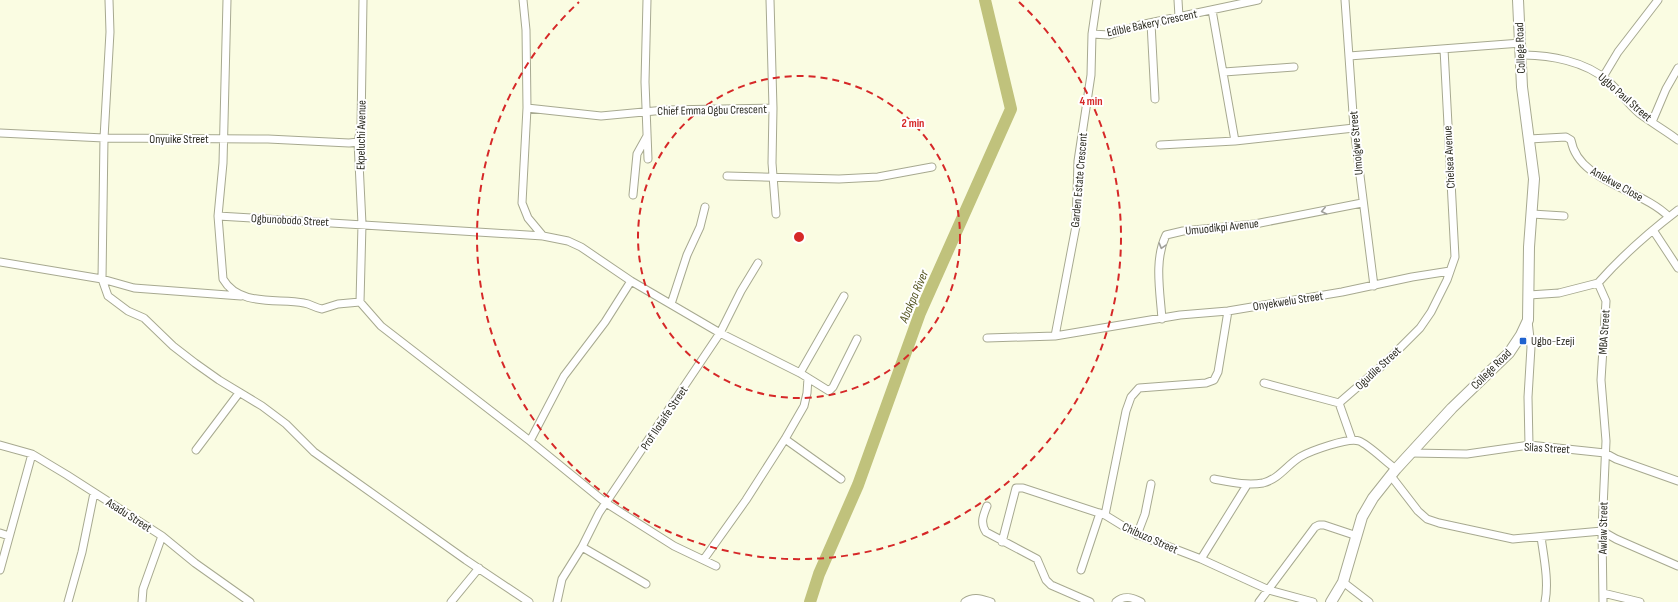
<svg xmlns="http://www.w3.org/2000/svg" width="1678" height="602" font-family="'Sofia Sans Condensed',sans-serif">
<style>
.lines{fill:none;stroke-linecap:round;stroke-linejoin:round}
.river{stroke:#c0c27c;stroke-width:12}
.street-casing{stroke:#a7a990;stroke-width:9}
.secondary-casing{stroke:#a7a990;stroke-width:12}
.street{stroke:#fff;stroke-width:7}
.secondary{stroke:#fff;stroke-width:10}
.oneway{stroke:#a0a09b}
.ring{fill:none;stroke:#d62828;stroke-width:2;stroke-dasharray:7 5}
.poi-dot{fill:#2063cf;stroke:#fff;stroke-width:1.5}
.labels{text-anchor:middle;stroke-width:4;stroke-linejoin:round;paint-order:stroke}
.street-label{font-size:12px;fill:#2b2b21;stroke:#fff}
.poi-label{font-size:12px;fill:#2b2b21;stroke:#fff;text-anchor:start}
.water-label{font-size:13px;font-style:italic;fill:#535420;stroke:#fff}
.centre{fill:#d62828;stroke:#fff;stroke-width:2}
.ring-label{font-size:12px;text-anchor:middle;font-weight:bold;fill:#d62828;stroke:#fff;stroke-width:4;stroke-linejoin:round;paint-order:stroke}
</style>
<rect width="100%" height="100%" fill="#fafce2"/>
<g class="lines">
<path class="river" d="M810,602L819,574L858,485L920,313L1011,109L985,0"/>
<g class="street-casing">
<path id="street" d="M109,0L110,32L104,138L102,279L108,296L128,311L144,318L173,346L195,363L219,380L262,406L286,424L314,452L466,560L529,602
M227,0L223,163L218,216L223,279C239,307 278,298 304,303C311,304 315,308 322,309L338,304L360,302
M363,0L361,126L358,142L362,224L360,302L381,326L530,441L606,503L674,546L716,566
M523,0L526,30L527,108L601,116L665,110L773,108L772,163L776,214
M647,0L645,82L648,159
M770,0L773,108
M1178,0L1179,17
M1345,0L1354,128L1374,286
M1212,10L1235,141
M1151,23L1155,99
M1092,34L1109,35L1140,25L1258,0
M1521,55C1550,55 1585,61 1608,81C1619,91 1628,104 1640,114C1652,123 1666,131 1678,140
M1349,56L1521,43
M1224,72L1294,67
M1603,77L1618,52L1658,0
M527,108L522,203L528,218L543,236
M1652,122L1666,89L1678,68
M0,133L104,138L268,139L349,143L358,142
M1529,139L1566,137L1571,140C1578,182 1642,189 1669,217
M1160,145L1235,141L1354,128
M727,176L839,179L878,177L932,167
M633,195L637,154L647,136
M1532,214L1564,216
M218,216L543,236L568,241L581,247L631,281L720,333L800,373L829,391L833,387L857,339
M1653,230L1678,268
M0,262L102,279L134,288L241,296
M1598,283C1622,256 1649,232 1678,210
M1529,295L1559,293L1598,283L1606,301L1601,380L1606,441L1602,531L1603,602
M671,304L687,255L700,227L705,207
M1162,319C1160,291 1154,260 1166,235L1183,231L1255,224L1362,203
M1528,321L1531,347L1528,397L1529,445
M1055,336L1076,226L1078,161L1091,75L1092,34L1097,0
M987,338L1055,336L1180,315L1228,311L1342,292L1412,277L1450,271
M800,373L844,296
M1264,383L1339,403L1384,364L1420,328L1431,312L1447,280L1455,257L1444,49
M1339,403L1352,440
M785,439L841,479
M530,441L564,376L605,322L631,281
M0,445L32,454L67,475L162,536L195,563L250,602
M196,450L239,393
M1411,453L1467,454L1529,445L1605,453L1616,459L1678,481
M1391,476L1418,511L1427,519L1439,523L1513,539L1602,531L1616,539L1678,566
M1214,479C1230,482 1247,486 1263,483C1279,479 1287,465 1300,457C1310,451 1349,437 1359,441C1368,444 1387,463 1396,469
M987,506C983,516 980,523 986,532L1037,559L1046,580L1051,585L1090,602
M1105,515L1126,411L1131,397L1139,388L1206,383L1214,380L1218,372L1228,311
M0,533L9,536
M1137,535L1145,514L1151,484
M1541,537C1544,558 1549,582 1545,602
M1002,542L1016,488H1023L1105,515L1136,534L1201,559L1269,590L1313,602
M582,547L646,584
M704,559L746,500L785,439L804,406L807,393L808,378
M1201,559L1247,485
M0,570L32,454
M1081,570L1100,513
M1343,582L1369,602
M1603,593L1640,602
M68,602L82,552L94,493
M142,602L143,589L162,536
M451,602L479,568
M557,602L562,579L582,547L599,513L720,333L741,291L758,263
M965,602C974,596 981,599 991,602
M1116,602C1124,595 1132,597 1141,602
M1259,602L1315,527L1319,525H1324L1357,536"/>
</g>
<g class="secondary-casing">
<path id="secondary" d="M1331,602L1343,582L1362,517L1373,498L1396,469L1452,408L1509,353L1521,335L1528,320L1529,247L1534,179L1522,87L1518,0"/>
</g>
<use href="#street" class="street"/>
<use href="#secondary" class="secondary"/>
</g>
<defs><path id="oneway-chevron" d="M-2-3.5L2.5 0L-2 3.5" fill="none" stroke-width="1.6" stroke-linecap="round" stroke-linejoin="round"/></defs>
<g class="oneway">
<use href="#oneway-chevron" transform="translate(1324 211) rotate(168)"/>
<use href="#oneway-chevron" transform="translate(1162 246) rotate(106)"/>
</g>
<g class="ring">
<circle cx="799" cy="237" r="161"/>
<path d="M1019 2A322 322 0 1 1 579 2"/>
</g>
<rect class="poi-dot" x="1519" y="337" width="8" height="8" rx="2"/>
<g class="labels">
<g class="street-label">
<text transform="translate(1152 23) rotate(-12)" y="4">Edible Bakery Crescent</text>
<text transform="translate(1520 48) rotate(-92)" y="4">College Road</text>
<text transform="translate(1625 97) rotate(41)" y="4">Ugbo Paul Street</text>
<text transform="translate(712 110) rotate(-1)" y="4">Chief Emma Ogbu Crescent</text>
<text transform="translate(361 135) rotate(-89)" y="4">Ekpeluchi Avenue</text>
<text x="179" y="143">Onyuike Street</text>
<text transform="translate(1356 143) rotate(-95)" y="4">Umoigwe Street</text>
<text transform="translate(1449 157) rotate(-93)" y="4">Chelsea Avenue</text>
<text transform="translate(1079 180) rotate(-85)" y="4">Garden Estate Crescent</text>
<text transform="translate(1617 184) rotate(29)" y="4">Aniekwe Close</text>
<text transform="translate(290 220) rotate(3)" y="4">Ogbunobodo Street</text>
<text transform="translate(1222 227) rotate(-6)" y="4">Umuodikpi Avenue</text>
<text transform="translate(1288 301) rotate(-9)" y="4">Onyekwelu Street</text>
<text transform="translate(1604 332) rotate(-86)" y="4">MBA Street</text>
<text transform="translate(1378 368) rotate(-43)" y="4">Ogudile Street</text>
<text transform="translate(1491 369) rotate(-45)" y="4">College Road</text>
<text transform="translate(664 418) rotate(-56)" y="4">Prof Ilotaife Street</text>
<text transform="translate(1547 448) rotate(3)" y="4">Silas Street</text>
<text transform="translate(129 515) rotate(33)" y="4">Asadu Street</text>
<text transform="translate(1603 528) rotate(-89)" y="4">Awlaw Street</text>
<text transform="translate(1150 538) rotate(24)" y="4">Chibuzo Street</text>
</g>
<g class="poi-label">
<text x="1531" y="345">Ugbo-Ezeji</text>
</g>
<g class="water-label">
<text transform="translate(913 296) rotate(-67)" y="5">Abakpa River</text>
</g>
</g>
<circle cx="799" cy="237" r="6" class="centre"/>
<g class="ring-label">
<text x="1091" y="105">4 min</text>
<text x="913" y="127">2 min</text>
</g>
</svg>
